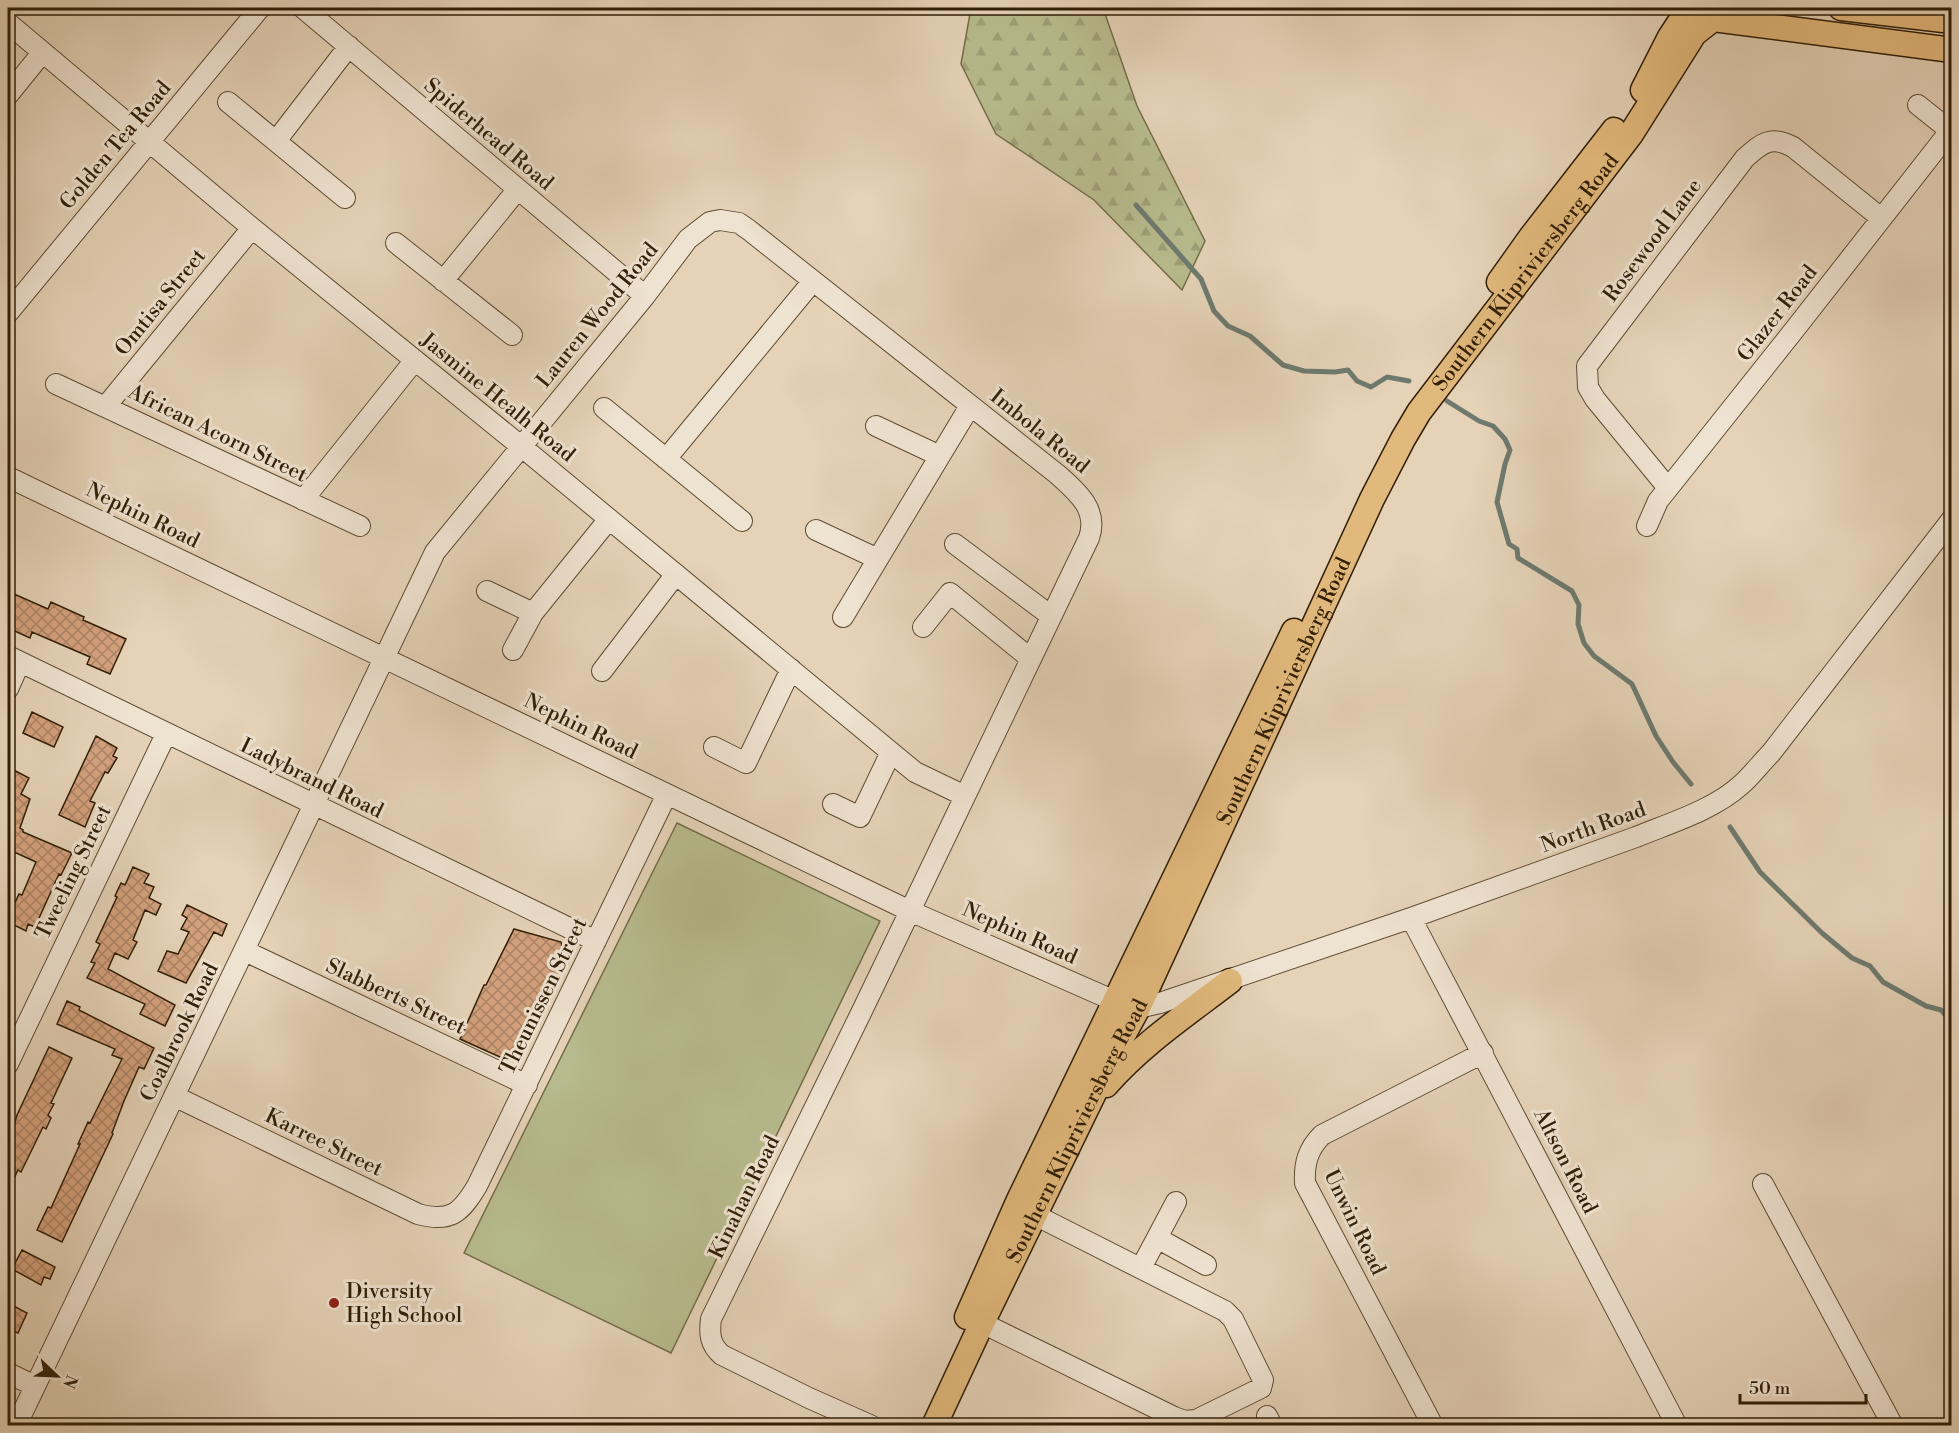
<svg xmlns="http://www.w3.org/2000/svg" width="1959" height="1433" font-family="'Libre Bodoni',serif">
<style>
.forest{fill:url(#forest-firs);stroke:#746d4a;stroke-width:1.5}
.green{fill:#b7bb8d;stroke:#746d4a;stroke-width:1.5}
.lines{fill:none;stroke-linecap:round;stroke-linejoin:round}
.stream{stroke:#6e7a6f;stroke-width:5}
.building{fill:url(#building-cross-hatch);stroke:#311f07;stroke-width:1.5}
.minor-casing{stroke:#5e4c33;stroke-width:22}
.major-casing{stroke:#311f07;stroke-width:27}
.minor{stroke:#eee2d0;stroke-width:20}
.major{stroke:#e2b97c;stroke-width:24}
.poi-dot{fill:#8f2418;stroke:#eee2d0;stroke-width:2}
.labels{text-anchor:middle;stroke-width:6;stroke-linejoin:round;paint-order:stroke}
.street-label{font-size:21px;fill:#311f07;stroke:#eee2d0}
.poi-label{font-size:21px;fill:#311f07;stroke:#eee2d0;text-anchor:start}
</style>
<defs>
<pattern id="forest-firs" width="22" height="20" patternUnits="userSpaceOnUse" patternTransform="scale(1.5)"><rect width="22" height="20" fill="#b7bb8d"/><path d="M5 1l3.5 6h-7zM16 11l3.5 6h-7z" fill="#9ea078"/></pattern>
<pattern id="building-cross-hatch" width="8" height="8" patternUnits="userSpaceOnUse" patternTransform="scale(1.5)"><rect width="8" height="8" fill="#d3a17d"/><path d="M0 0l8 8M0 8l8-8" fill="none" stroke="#ac8364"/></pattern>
</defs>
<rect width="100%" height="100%" fill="#e5d2b7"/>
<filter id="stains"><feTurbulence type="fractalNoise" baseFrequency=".00333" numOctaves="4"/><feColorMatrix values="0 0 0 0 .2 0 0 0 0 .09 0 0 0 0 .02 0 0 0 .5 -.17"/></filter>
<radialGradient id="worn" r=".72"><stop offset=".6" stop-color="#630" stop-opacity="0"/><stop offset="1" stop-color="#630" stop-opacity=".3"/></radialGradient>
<path class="forest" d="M971,8H1103L1137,106L1205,241L1182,290L1094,200L996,134L961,64Z"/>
<path class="green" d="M677,823L880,921L671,1353L464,1253Z"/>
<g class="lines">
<path class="stream" d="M1136,205L1201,279L1214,311L1228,326L1250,336L1283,365L1304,371L1335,372L1348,370L1357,381L1371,387L1387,377L1409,381
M1447,401L1479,421L1493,426L1505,439L1510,450L1505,464L1497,502L1509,544L1517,549L1518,558L1572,591L1579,605L1578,624L1584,643L1594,656L1632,684L1656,736L1673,762L1691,784
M1730,827L1760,872L1822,933L1852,958L1870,966L1883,982L1926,1006L1941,1010L1952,1022"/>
</g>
<path class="building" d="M14,594L48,609L51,602L84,617L83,620L126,639L110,674L87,664L90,657L32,632L30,638L8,628V608Z
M32,712L63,727L54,747L23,733Z
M96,736L117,748L113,756L117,758L108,773L105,772L90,801L95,803L85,827L59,815Z
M8,767L29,778L21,794L30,799L20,828L23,830V832L72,853L61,875L59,874L35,927L28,924L26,931L8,922V918L19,894L22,895L36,862L12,851L10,858H8Z
M133,867L149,874L144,883L154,887L149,898L161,904L156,915L145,910L133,940L137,942L128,959L115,953L108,969L175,1005L165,1026L140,1014L145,1004L87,978L95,963L91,962L100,944L96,942L117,897L115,896L121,883L125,885Z
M187,905L227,924L222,936L214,932L186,983L158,971L167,951L178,954L189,932L181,929L187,918L182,915Z
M514,929L561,942L567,961L546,1003L543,1002L519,1052L500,1057L460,1039L484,985H486Z
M67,1001L80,1007L79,1010L154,1048L144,1069L139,1067L124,1101L112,1133L113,1134L62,1242L37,1230L48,1207L51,1208L80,1144H78L88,1122L90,1123L122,1059L112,1055L115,1049L57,1024Z
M49,1047L72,1058L51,1103L54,1104L48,1115L51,1118L46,1129L43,1127L21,1172L18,1170L8,1191V1146L17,1115Z
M22,1250L55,1267L50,1279L44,1277L41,1285L12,1269Z
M8,1303L27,1313L18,1333L8,1329Z"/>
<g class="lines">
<g class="minor-casing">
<path id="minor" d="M303,8L645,296
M8,23L252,228L522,447L915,772L965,796
M8,95L42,53
M228,102L345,198
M1918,105L1952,132
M276,141L349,46
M396,243L512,335
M443,281L518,189
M8,313L260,8
M56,384L360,526
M106,406L252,228
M604,408L742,521
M876,426L940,456
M666,459L813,281
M8,477L910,911L1117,1002L1138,1008L1160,1003L1411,918L1636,837C1670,823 1714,810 1742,784C1752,775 1761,763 1771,753L1952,519
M1668,488L1595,399L1588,387L1587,366L1745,158C1762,143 1771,135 1793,147L1881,218
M303,500L415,360
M1647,526L1658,501L1795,329L1950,131
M816,530L878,559
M955,544L1051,616
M487,591L533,613
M843,617L970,406
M923,627L950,593L1031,659
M513,650L533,613L609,519
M8,656L596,941
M602,671L676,574
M8,689L20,662
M714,747L746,763L791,669
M833,804L860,817L891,752
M1411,918L1677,1426
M245,951L527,1085
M8,1064L166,734
M174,1096L418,1214C450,1223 461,1213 477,1186L667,794
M1763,1184L1893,1426
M1157,1238L1206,1265
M1141,1268L1176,1202
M970,1317L1174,1417L1185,1421L1196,1420L1261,1388L1263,1380L1233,1319L1225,1311L1035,1215
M8,1373L35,1386
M1267,1416L1272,1426
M16,1426L435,552L645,296L688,239L710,222L720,220L739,223L749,230L1057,474C1076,491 1099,509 1089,538L861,1013L711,1319C709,1334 710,1345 722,1355L809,1398L872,1426
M1433,1426L1305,1183C1304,1163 1308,1149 1322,1135L1483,1053"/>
</g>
<g class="major-casing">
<g id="major">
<path d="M1841,8L1952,21"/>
<path d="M1643,90L1670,37L1689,8"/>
<path d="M1499,282L1531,237L1614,130"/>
<path d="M1106,1085C1142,1044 1187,1014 1230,981"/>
<path d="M967,1317L1018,1202L1294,631"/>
<path id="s1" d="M934,1426L982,1323L1115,1050L1138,1008L1372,499L1403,439L1419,412L1631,134L1694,34L1713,19L1952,50"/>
</g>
</g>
<use href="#minor" class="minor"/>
<use href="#major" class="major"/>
</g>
<circle class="poi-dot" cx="334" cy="1303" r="6"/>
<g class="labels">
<g class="street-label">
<text transform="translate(489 134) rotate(40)" y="7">Spiderhead Road</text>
<text transform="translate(115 145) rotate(-50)" y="7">Golden Tea Road</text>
<text transform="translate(1652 240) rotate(-53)" y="7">Rosewood Lane</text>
<text dy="7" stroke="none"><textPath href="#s1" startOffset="1300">Southern Klipriviersberg Road</textPath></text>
<text transform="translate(160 302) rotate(-51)" y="7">Omtisa Street</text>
<text transform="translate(1777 313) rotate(-52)" y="7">Glazer Road</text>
<text transform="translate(597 315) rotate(-51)" y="7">Lauren Wood Road</text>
<text transform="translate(498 397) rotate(39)" y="7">Jasmine Healh Road</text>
<text transform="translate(1040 431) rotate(39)" y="7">Imbola Road</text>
<text transform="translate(218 433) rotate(26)" y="7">African Acorn Street</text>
<text transform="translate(143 515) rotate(26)" y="7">Nephin Road</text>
<text dy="7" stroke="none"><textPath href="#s1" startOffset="814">Southern Klipriviersberg Road</textPath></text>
<text transform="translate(581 726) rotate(26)" y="7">Nephin Road</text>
<text transform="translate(312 778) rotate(26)" y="7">Ladybrand Road</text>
<text transform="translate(1593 827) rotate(-20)" y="7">North Road</text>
<text transform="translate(73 872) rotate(-64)" y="7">Tweeling Street</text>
<text transform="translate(1020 933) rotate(24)" y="7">Nephin Road</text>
<text transform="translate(396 996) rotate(25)" y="7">Slabberts Street</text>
<text transform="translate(543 996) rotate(-64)" y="7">Theunissen Street</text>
<text transform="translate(179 1032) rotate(-64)" y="7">Coalbrook Road</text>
<text dy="7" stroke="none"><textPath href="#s1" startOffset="328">Southern Klipriviersberg Road</textPath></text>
<text transform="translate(324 1142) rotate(26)" y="7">Karree Street</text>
<text transform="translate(1566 1161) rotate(63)" y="7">Altson Road</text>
<text transform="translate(744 1197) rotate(-64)" y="7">Kinahan Road</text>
<text transform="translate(1355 1222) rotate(64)" y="7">Unwin Road</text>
</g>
<g class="poi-label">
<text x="346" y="1298">Diversity<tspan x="346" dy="24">High School</tspan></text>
</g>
</g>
<rect width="1959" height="1433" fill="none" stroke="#e5d2b7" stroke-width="30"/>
<rect x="9" y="9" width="1941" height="1415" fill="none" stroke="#311f07" stroke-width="3"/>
<rect x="15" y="15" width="1929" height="1403" fill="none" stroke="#311f07" stroke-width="1.5"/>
<g transform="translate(57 1376) rotate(113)" stroke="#eee2d0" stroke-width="4.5" paint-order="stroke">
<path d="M0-4.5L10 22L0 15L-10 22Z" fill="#311f07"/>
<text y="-9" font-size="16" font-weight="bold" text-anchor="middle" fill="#311f07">N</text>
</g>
<path d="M1740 1394v9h126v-9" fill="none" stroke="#311f07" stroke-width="3"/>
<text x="1749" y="1394" font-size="18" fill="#311f07" stroke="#eee2d0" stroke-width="4.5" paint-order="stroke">50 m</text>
<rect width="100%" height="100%" filter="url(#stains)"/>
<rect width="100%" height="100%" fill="url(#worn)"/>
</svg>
